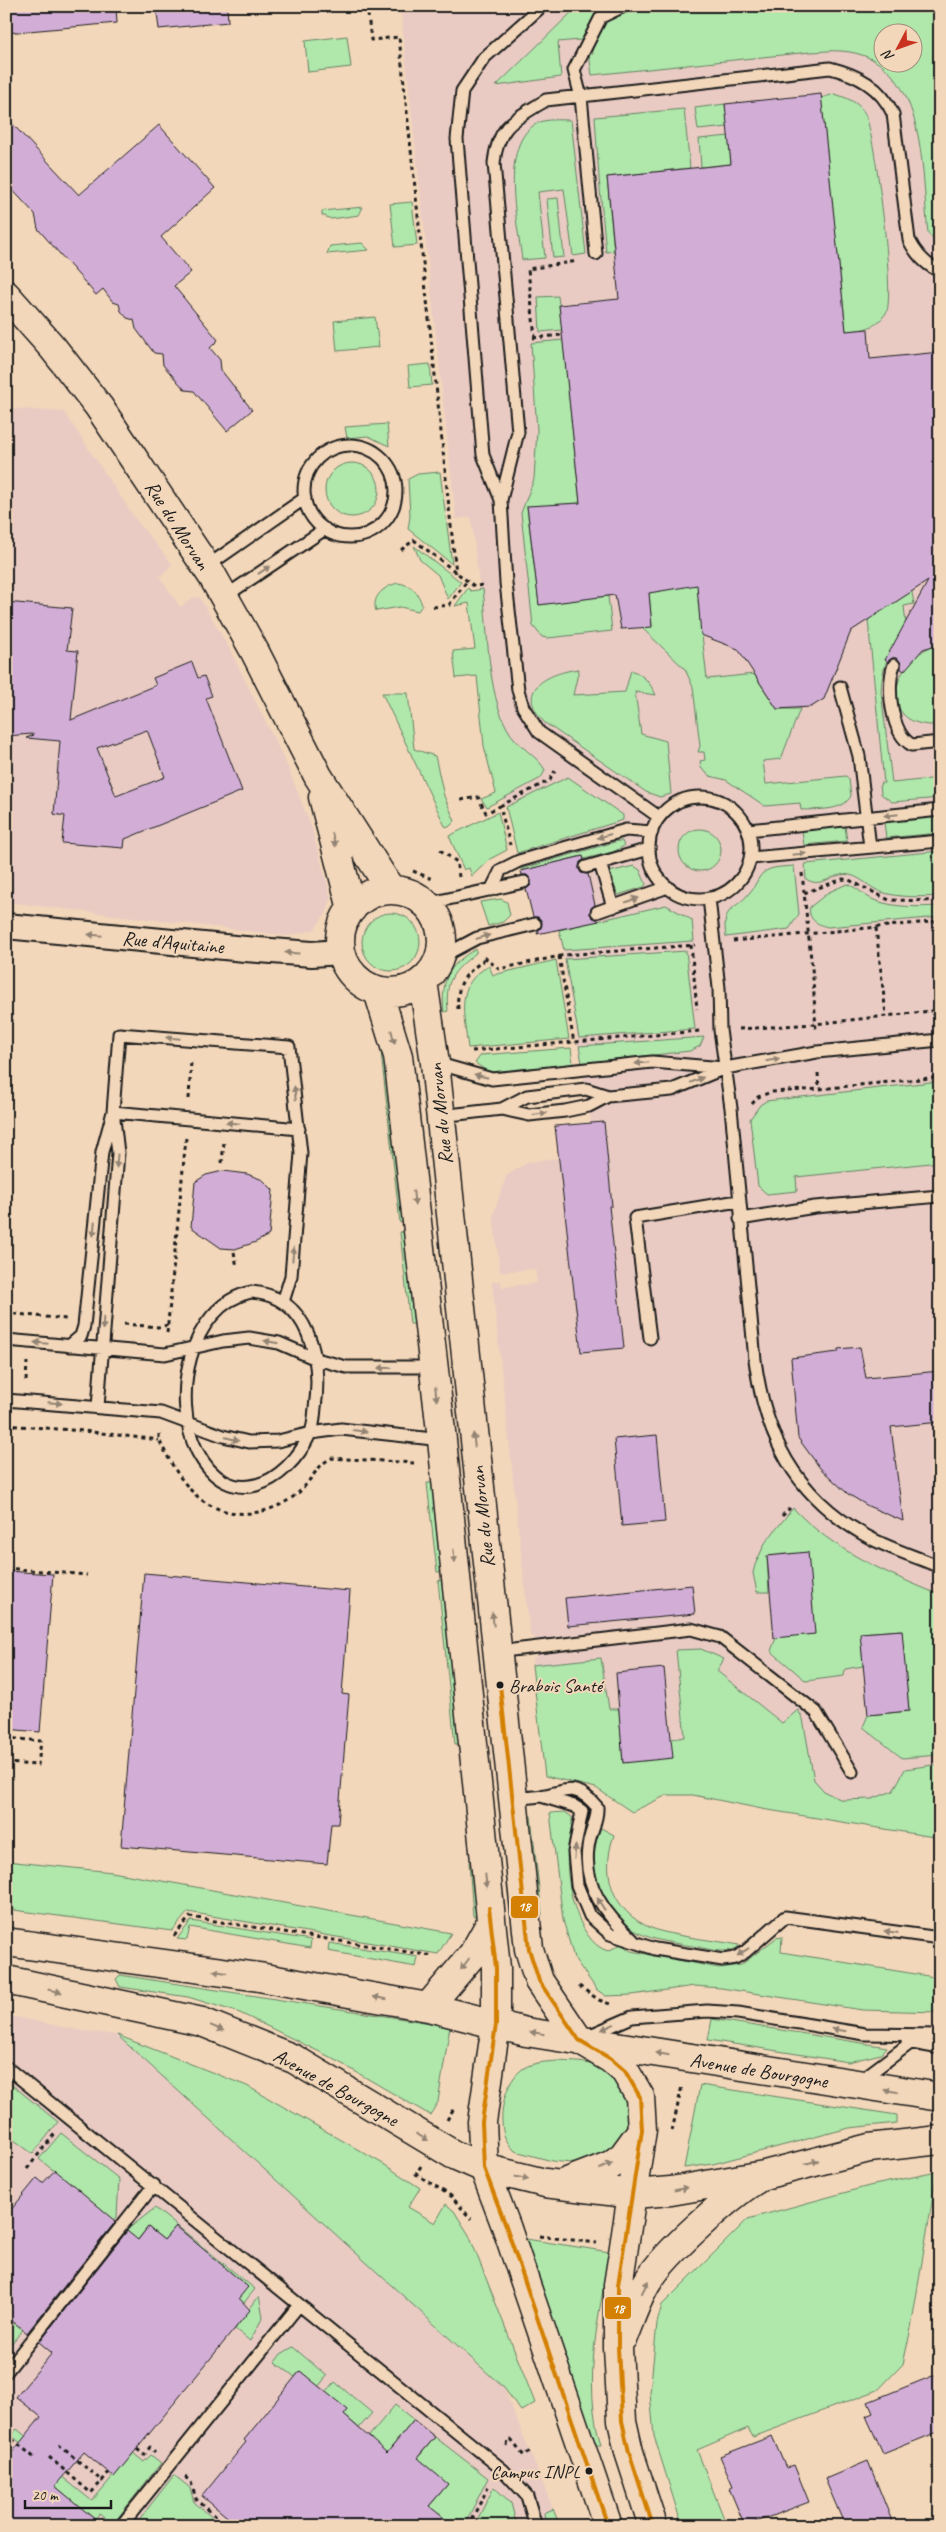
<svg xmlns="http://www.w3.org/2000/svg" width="946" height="2532" font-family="Caveat,sans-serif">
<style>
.built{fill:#e9cbc3;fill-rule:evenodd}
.green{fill:#b0e7ab;stroke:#668264;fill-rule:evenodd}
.building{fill:#d2aed7;stroke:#1c1c1c;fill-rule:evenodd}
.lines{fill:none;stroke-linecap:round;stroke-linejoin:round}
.lane-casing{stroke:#1c1c1c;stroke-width:15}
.street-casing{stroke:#1c1c1c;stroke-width:28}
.secondary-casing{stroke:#1c1c1c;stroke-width:31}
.path{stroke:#1c1c1c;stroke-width:3;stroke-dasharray:4 4;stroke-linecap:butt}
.lane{stroke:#f3d7ba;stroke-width:11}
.street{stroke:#f3d7ba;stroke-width:24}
.secondary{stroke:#f3d7ba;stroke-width:28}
.bus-1-casing{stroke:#f3d7ba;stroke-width:8}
.bus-1{stroke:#d38004;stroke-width:4}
.oneway{fill:#928373}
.bus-dot{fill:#1c1c1c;stroke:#f3d7ba;stroke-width:2}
.labels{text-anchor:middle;stroke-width:4;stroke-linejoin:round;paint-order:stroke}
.bus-label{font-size:19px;fill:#1c1c1c;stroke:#f3d7ba;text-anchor:start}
.street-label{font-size:20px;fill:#1c1c1c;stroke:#f3d7ba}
.line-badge{stroke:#f3d7ba;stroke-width:2}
.badge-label{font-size:14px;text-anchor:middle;font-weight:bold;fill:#fff}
</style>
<rect width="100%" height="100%" fill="#f3d7ba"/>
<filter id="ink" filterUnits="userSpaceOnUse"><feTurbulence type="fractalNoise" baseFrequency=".02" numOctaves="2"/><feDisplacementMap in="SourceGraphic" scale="10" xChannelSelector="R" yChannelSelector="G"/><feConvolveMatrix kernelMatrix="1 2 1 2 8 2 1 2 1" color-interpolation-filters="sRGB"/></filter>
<g filter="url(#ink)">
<path class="built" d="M400,6H940V1832L548,1774L532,1661V1658L536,1657L534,1636H530L492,1282L501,1281L502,1287L537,1283L535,1269L500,1272L493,1215L506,1176L528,1162L558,1158L555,1126L591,1123L559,930L537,934L506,807L502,799L505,797L471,517L456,519ZM884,32H914V62H884Z
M6,408L64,412L137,521L172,564L160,577L180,607L194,597L200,598L229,648L287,765L311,826L331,897L327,912L314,930L289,936L6,902Z
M6,2015L77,2030L117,2035L504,2388L560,2526H6Z"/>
<path class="green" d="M578,6H940V248L928,233C921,170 928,57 841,51C831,50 820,52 810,52L592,75L589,54H593L591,39L558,42L561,77L496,86ZM884,32H914V62H884Z
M347,36L351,67L308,72L305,41Z
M834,94C846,97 860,103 865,114C875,133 896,298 886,313C875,329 863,330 846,331L821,98Z
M725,104L728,127L698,130L695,108Z
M684,109L690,168L607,177L614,251L606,252L599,178L595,117Z
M571,120L586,254L573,256L564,189L538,192L545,258L522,260C518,224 496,136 543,121C551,119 562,120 571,120Z
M729,136L731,164L701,167L699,139Z
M558,198L564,257L553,258L547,199Z
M412,202L417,245L395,247L390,204Z
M363,207L359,215L331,219L322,215V211Z
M362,243L369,250L327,254L330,246Z
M558,296L562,330L540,332L538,297Z
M375,317L379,347L337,351L334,321Z
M563,340L580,503L527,507L539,604L608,596L612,631L548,638L542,637L533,626L521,513L534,479L537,430L531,343Z
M430,364L432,385L410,387L408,366Z
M387,424L389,446L368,436L347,438L345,427Z
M325 490a27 27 0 1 1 54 0a27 27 0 1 1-54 0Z
M440,472L452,564L408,529L410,516L408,479L418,474Z
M414,546L461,582L448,599L438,575L420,560Z
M763,551L698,600L707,679L754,674L777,709H800L781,759L763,761L766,784L846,776L849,779L851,796C842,812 818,809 801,810L800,803L765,806L726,780L710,776L701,768L700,761L705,760L704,752H698L700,746L693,687L685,669L642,628L652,626L649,593Z
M398,583C412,585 418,592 422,605L418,611L400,607L376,611C371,596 385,586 398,583Z
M911,587L914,604L904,606L907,633C888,656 883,661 881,691L892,783L940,778V798L892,802L881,794L880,783H884L868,620Z
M468,588L471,591L483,589C488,631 487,691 507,728C516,746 539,757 545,770L541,778L487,807L481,799L496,793L484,746L477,676L456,678L453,651L475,649L469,603L455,606Z
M935,645H940V725C875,729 890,661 935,645Z
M579,669L573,695L625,692L631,670C644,675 650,683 656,695L635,692L641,734L666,741L671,794L660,797L646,792L545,723C513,690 547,673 579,669Z
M382,693H408L414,749L435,756L444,796L455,821L449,827L445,826Z
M568,777L623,815V820L517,853L506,807Z
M498,812L507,850L490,859L472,876L469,868L464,870L449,836Z
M940,817V833L886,838L884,822Z
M845,826L847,841L804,845L802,831Z
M679 850a21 21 0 1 1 42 0a21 21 0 1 1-42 0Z
M618,841H622L624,846L613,852L584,859L582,856L521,871V869Z
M940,851V896C921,897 899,898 881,892C870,888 862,878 850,875C833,871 822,890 806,879L805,864Z
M634,866L640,870L646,884L644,887L618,895L609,872Z
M794,866L799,914L789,929L726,937C721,905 736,911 750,892C755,887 758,877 763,873C771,866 785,867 794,866Z
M847,884C857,887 864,896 874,900C895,908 918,907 940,906V917L828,927C818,925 807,919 810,907L829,892Z
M501,899L507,902L510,915L503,922L488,926L480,902Z
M666,905L692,920L694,941L564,950L559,930Z
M362 942a29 29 0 1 1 58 0a29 29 0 1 1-58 0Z
M476,949V953C452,972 445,980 448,1011L444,1012C441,981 447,965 476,949Z
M686,951L695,1029L579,1038L565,959Z
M556,960L569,1039L468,1048C464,1015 454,984 489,966L493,975Z
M379,1035H383L403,1222L400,1223Z
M704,1037L700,1046L690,1051L582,1063L579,1046Z
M571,1048L573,1064L494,1072L487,1071L475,1063L481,1055Z
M940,1081V1162L796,1177L797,1191L767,1194L758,1186L750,1119L760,1105L766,1101Z
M400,1232H404L414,1324H410Z
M427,1483H432L441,1572H437Z
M793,1508C833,1551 887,1573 940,1595V1747L937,1748L938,1755L902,1758L863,1727L868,1715L909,1711L901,1630L861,1633L863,1666L845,1669L844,1676L806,1681L771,1651L808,1553L767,1556L769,1592H757L753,1573L755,1565L765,1543Z
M442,1580L456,1721L459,1744H455L438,1581Z
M701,1649L724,1659L717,1671L782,1723L798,1710L803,1719L814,1780L825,1792L842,1800L872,1799L893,1791L905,1769L940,1764V1838L762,1809L693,1795H667L632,1812L596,1788L545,1776L532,1665L601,1658L609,1709H619L623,1763L671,1739L685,1737L676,1650Z
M565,1812L572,1817C573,1828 569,1836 568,1847C564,1876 576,1942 608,1951L621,1944L631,1951L719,1968L741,1965L776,1938L782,1937L781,1952L940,1978V2012L862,2010L721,1988L694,1986L632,1995L606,1996L597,1990L574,1958L563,1920L550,1813Z
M531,1816L542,1915H538L528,1817Z
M601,1828L614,1835C599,1877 615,1918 660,1931C686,1938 714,1940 739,1945L737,1948C723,1955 706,1948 692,1946C674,1943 655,1941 639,1933C602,1915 583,1866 601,1828Z
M6,1861L112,1872L451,1933L438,1954L188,1912L172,1931L6,1909Z
M469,1862H472L477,1916H473Z
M191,1921L311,1940L310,1948L190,1927L187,1940L177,1939Z
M329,1943L418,1957L416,1967L328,1951Z
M120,1975L450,2026L438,2102L430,2115L332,2058L240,2013L188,1997L120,1987L116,1979Z
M712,2019L887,2047L881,2054L848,2062L708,2040Z
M117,2035L247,2086L385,2165L420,2188L408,2207L435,2223L446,2204L454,2211L469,2235L535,2403L521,2411L504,2388Z
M558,2061C569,2062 582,2061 593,2065C613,2072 631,2102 629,2123C628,2131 623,2141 619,2149L581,2164L552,2161L515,2151C511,2147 506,2141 504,2135C498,2114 505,2080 524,2068C534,2062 546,2062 558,2061Z
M6,2080L58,2122L33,2154L6,2134Z
M700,2085L897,2115V2123L849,2128L713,2164L684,2168Z
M61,2133L119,2179L117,2217L6,2350V2334L105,2212L39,2159Z
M937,2172L911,2328L903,2364L878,2390L753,2437L748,2428L697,2450L727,2526H682L654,2436L650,2393L657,2323L662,2305L748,2219L869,2186Z
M155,2208L255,2289L243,2304L237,2300L247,2286L176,2226L164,2240L148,2227L131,2248L127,2244L125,2232L128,2229Z
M526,2239L610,2252C599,2315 582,2382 601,2445H595Z
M259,2296L263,2317L250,2341L235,2329Z
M293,2347L327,2376L318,2387L300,2371L295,2377L275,2362L281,2354Z
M335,2382L372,2413L359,2428L344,2415L347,2410L325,2393Z
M395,2405L414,2420L386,2454L361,2452L372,2439L369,2436Z
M17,2429L34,2443L36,2456L11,2435Z
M435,2437L488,2478L464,2526H454L438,2513L428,2526L420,2517L448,2484L407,2471Z
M133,2453L144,2462L151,2455L161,2463L113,2524L100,2514L95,2520L55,2486L45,2463L92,2501Z
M174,2475L190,2488L194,2502L222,2526H134Z
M494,2487L511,2503L517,2526H474Z
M553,2509L560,2526H546L544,2513Z"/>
<path class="building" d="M6,6H116L117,23L6,33Z
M156,6H227L228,22L159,29Z
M821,94L846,331L868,329L870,359L940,352V644L923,649L904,671L901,669V663L896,658H892L888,662L885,660L928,581L851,631L824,699L811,707L777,709L738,649L701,635L697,585L649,593L652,627L621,629L615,595L539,605L527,506L580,503L559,305L619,299L607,177L731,164L725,104Z
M6,117L79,195L159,125L215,188L161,237L191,272L174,286L218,340L210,348L220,360L221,370L252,410L227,431L194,391L185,390L163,365L162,354L154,353L136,329L134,320L127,318L121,311L119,304L113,302L103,289L96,295L38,229L35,214L6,183Z
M6,602L72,608L67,650L78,651L71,720L156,685L153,678L192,662L198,678L204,676L212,696L206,698L242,791L125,839L124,848L62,843L65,816L54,814L60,741L26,738L34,735L32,734L6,736ZM147,730L165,777L116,796L97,748Z
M583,856L584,860L580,862L579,869L581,873L588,874L595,905L591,908L590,914L599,921L537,934L542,922L538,917H533L526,889L531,885V880L527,875H522L521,871Z
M604,1122L612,1206H609L624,1348L581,1352L555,1126Z
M223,1171L247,1174L263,1180L273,1190L269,1235L256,1242L235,1249L221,1248L191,1227L195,1182L206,1175Z
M860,1347L866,1378L940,1371V1422L891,1427L903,1521L868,1506L848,1494L820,1468L798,1438L791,1358L838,1352V1349Z
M657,1435L665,1522L622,1526L614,1439Z
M808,1552L815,1634L774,1638L767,1556Z
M6,1571L53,1574L40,1732L6,1729Z
M144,1573L350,1591L342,1694L349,1695L338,1824H331L327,1864L121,1846Z
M692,1585L695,1614L568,1626L565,1598Z
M902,1630L909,1711L868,1715L860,1633Z
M664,1668L673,1758L623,1763L616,1673Z
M55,2170L116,2221L27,2333L6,2316V2216L37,2178L43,2183Z
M176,2226L248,2287L239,2298L250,2310L114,2477L84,2452L55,2486L103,2526H6V2460L41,2417L16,2397L52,2353L39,2342L127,2231L138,2240L148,2227L164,2240Z
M300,2371L348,2410L344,2415L387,2453L414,2420L435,2437L417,2458L448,2484L429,2506L454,2526H238L202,2496L246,2442L244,2440Z
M940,2373V2431L883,2454L866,2416L873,2413L868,2402Z
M772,2436L786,2468L794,2465L809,2502L745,2526L729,2488L733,2486L720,2456Z
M868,2461L894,2526H845L825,2479Z"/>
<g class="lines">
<g class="lane-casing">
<path id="lane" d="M596,254L581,97L574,70L601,17L624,6
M304 491a46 46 0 1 1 92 0a46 46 0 1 1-92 0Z
M501,500L483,455L457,139L462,91L484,58L542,6
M206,567L305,498
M224,597L325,529
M894,665C886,686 891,734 912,745L940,742
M840,687L859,756L870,847
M649 848a51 51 0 1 1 102 0a51 51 0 1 1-102 0Z
M659,817L539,732L523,707L518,690L506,583L501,500L518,432L494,163C498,124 516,119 546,100L830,68C858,75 881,87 893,114L909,240C916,254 925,265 940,271
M748,830L940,810
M751,858L940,841
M600,863L613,907
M586,867L649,849
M491,890L501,870L519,861L626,830L652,832
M709,898L719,988L720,1030L731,1108L755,1360C765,1436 794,1494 863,1534C886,1548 915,1556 940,1567
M426,904L524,882
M597,912L668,887
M439,958L477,938L535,924
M436,1063L492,1079L652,1062L724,1068
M502,1109L527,1096L586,1089L608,1096
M113,1112L299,1129
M440,1116L502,1109L529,1115L565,1111L589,1106L608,1096L672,1090L725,1068L817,1052L940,1040
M740,1219L815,1207L940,1196
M251,1292C310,1296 322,1360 315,1408C314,1417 314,1427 310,1434C286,1485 229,1513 197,1451C171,1400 188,1306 251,1292Z
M650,1338L635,1218L738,1201
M6,1340L165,1354L223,1341L249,1338L279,1343L316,1359L346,1367H433
M69,1346L81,1336L84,1326L102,1152L113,1112L119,1034L289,1047L301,1153L291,1276L283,1302
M6,1400L161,1413L223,1436L249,1442L278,1441L311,1433L341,1429L442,1440
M98,1407L118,1153L114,1119
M496,1652L691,1629L720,1637L816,1712L852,1772
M541,1796L574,1806L582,1811L574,1852L577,1885L590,1916L610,1934L655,1949L723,1960L735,1958L745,1952L785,1917L940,1938
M513,1798C522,1797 532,1798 541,1796C567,1791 576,1782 597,1807C598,1822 589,1833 588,1848C583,1887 606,1915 633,1940
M588,2036L632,2017L707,2011L738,2013L865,2034L940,2035
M907,2042L940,2048
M6,2067L503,2470L527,2496L536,2526
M861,2080L921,2035
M6,2372L154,2185
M121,2526L299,2305"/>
</g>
<g class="street-casing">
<path id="street" d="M6,926L245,949L312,954L340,952"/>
</g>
<g class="secondary-casing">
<path id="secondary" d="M6,295L53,348L99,407L213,577L255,652L318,776L391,890
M323,797L352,909
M340 941a51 51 0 1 1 102 0a51 51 0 1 1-102 0Z
M423,981L435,1063L529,1949L539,1981L579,2040L611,2059L625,2071L640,2097L642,2130L618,2285V2348L622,2421L629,2452L653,2526
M378,991L398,1056L442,1440L496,1968V2024L482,2122L484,2168L506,2226L608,2526
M6,1942L259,1977L428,2007L526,2032L940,2097
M6,1980L202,2022L294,2059L454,2155L484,2168L545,2183L633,2194L671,2191L764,2175L869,2148L940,2140
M428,2007L473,1954L491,1922
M562,2184L611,2165L623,2156L642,2130
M623,2337C631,2318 637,2298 648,2281C664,2254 730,2195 757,2179"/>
</g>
<path class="path" d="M367,6L371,40L399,37L456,573
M533,338L562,335
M535,338L528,269L578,261
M401,550L414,540L474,586L486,585
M433,607L449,605L467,581
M461,800L478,797L486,813L500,806L510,845
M500,806L550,780L555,771
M440,850L457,862L459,877
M413,871L435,880
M802,873L813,978L816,1031
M804,893L843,879L849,880L889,900L940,901
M876,928L886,1015
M733,941L940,921
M691,945L697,1009
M559,956L574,1043
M484,957L499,969L565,955L695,945
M458,1009C456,985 464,974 483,961V956
M739,1029L815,1024L940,1010
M472,1051L700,1031
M818,1073L819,1089
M189,1099L191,1061
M752,1104L758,1097L771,1092L819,1089L940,1077
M222,1163L224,1141
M234,1252L237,1267
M6,1313L66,1319
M124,1324L158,1327L168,1325
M167,1333L186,1138
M26,1381L27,1362
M6,1425L84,1431L159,1440
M159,1434V1440C168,1457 176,1474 189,1488C218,1522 266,1520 298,1493C310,1483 318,1463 332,1458L414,1463
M782,1516L790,1508
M6,1568L87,1575
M6,1738L41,1741L38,1765L6,1763
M174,1936L190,1917L433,1956
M579,1986L599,2000L610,2004
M447,2120L454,2108
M672,2131L682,2086
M421,2166L416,2174L451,2196L471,2219
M27,2169L56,2132
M539,2236L597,2243
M6,2434L36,2459
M59,2445L102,2481L109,2472
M507,2446L508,2441L511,2440L524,2456L530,2451
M137,2449L144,2455L150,2447L155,2452
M49,2457L91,2493L102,2481
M185,2477L191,2482L196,2499L227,2526
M468,2526L490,2484"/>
<use href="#lane" class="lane"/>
<use href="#street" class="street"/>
<use href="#secondary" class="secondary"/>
<g class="bus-1-casing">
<path id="bus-1" d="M500,1685L529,1949L539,1981L579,2040L611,2059L625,2071L640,2097L642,2130L618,2285V2348L622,2421L629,2452L653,2526
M489,1908L496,1968V2024L482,2122L484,2168L506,2226L608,2526"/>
</g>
<use href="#bus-1" class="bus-1"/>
</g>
<defs><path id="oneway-solid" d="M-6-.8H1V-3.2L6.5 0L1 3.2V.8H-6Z" transform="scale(1.25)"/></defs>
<g class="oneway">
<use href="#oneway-solid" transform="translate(264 570) rotate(-34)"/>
<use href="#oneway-solid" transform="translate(891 815) rotate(174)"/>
<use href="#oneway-solid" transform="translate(604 836) rotate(164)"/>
<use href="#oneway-solid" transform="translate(334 840) rotate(75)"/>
<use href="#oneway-solid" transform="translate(799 854) rotate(-5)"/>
<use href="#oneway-solid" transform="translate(632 900) rotate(-20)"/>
<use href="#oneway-solid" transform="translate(95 935) rotate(-175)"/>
<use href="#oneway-solid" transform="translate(483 937) rotate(-16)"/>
<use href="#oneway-solid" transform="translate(292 953) rotate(-176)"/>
<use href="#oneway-solid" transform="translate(393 1037) rotate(76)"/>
<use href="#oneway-solid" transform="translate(173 1038) rotate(-175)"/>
<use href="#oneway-solid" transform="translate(773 1060) rotate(-10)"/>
<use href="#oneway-solid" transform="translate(642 1063) rotate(174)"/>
<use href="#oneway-solid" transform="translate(481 1076) rotate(-166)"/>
<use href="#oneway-solid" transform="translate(697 1080) rotate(-23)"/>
<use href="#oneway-solid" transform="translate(295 1093) rotate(-96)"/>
<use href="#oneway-solid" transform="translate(540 1114) rotate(-7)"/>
<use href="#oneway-solid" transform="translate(233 1123) rotate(-175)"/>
<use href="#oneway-solid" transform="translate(117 1161) rotate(94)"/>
<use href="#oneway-solid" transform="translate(414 1198) rotate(84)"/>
<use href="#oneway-solid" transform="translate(94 1229) rotate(96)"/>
<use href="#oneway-solid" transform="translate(293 1254) rotate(-85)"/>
<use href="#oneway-solid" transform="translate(103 1323) rotate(94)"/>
<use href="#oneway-solid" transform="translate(271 1342) rotate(-170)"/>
<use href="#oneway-solid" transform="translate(41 1343) rotate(-175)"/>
<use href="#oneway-solid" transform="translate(385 1368) rotate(179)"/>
<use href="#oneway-solid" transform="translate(436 1394) rotate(84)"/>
<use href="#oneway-solid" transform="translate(55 1403) rotate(5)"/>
<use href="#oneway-solid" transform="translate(360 1431) rotate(7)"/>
<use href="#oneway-solid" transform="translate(232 1439) rotate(15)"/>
<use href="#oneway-solid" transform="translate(474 1440) rotate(-96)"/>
<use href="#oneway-solid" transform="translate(454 1556) rotate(84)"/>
<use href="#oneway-solid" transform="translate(493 1619) rotate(-96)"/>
<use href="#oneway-solid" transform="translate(575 1852) rotate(-85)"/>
<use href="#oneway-solid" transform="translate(486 1881) rotate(84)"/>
<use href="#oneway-solid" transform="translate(601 1904) rotate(-121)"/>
<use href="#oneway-solid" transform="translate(891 1932) rotate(-172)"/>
<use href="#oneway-solid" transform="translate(743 1952) rotate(146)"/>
<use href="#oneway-solid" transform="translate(465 1964) rotate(127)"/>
<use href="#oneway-solid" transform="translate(220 1972) rotate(-172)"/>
<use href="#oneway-solid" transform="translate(55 1991) rotate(12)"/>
<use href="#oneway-solid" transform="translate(380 1998) rotate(-170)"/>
<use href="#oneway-solid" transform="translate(608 2027) rotate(156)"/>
<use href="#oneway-solid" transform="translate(217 2028) rotate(22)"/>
<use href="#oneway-solid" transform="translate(839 2030) rotate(-170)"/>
<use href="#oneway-solid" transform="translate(537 2033) rotate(-171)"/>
<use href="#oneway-solid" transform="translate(662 2054) rotate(-170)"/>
<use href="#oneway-solid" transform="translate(891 2091) rotate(-171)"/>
<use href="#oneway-solid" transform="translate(422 2137) rotate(29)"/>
<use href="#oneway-solid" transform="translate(812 2162) rotate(-15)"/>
<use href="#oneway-solid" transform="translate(606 2166) rotate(-26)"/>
<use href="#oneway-solid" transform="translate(522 2178) rotate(12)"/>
<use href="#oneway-solid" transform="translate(681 2189) rotate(-12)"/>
<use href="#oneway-solid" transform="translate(645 2287) rotate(-63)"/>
</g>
</g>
<g class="bus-dot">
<circle cx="500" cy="1685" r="4.5"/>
<circle cx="589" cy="2471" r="4.5"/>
</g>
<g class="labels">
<g class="bus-label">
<text x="509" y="1692">Brabois Santé</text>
<text x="580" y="2478" text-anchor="end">Campus INPL</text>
</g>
<g class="street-label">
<text transform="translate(178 525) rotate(57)" y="7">Rue du Morvan</text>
<text transform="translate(173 942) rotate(5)" y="7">Rue d'Aquitaine</text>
<text transform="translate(440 1114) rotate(-96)" y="7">Rue du Morvan</text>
<text transform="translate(482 1517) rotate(-96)" y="7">Rue du Morvan</text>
<text transform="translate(759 2070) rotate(9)" y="7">Avenue de Bourgogne</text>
<text transform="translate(336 2087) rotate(29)" y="7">Avenue de Bourgogne</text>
</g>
</g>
<g class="line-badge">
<rect x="510" y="1895" width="29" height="24" rx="5" fill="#d38004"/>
<rect x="604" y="2296" width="28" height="24" rx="5" fill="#d38004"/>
</g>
<g class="badge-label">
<text x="524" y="1911">18</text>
<text x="618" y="2313">18</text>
</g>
<rect width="946" height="2532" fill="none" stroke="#f3d7ba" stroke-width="25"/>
<rect x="12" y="12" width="921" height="2507" fill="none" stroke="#1c1c1c" stroke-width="2" filter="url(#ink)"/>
<g transform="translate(898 48) rotate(229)"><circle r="24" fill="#f3d7ba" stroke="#9d8c7b"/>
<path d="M0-4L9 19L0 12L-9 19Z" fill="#c8321e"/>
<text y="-8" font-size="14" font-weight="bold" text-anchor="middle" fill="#1c1c1c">N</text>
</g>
<path d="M25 2500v8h86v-8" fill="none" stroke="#1c1c1c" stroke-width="2.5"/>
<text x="32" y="2500" font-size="15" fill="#1c1c1c" stroke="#f3d7ba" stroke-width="4" paint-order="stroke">20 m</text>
</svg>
